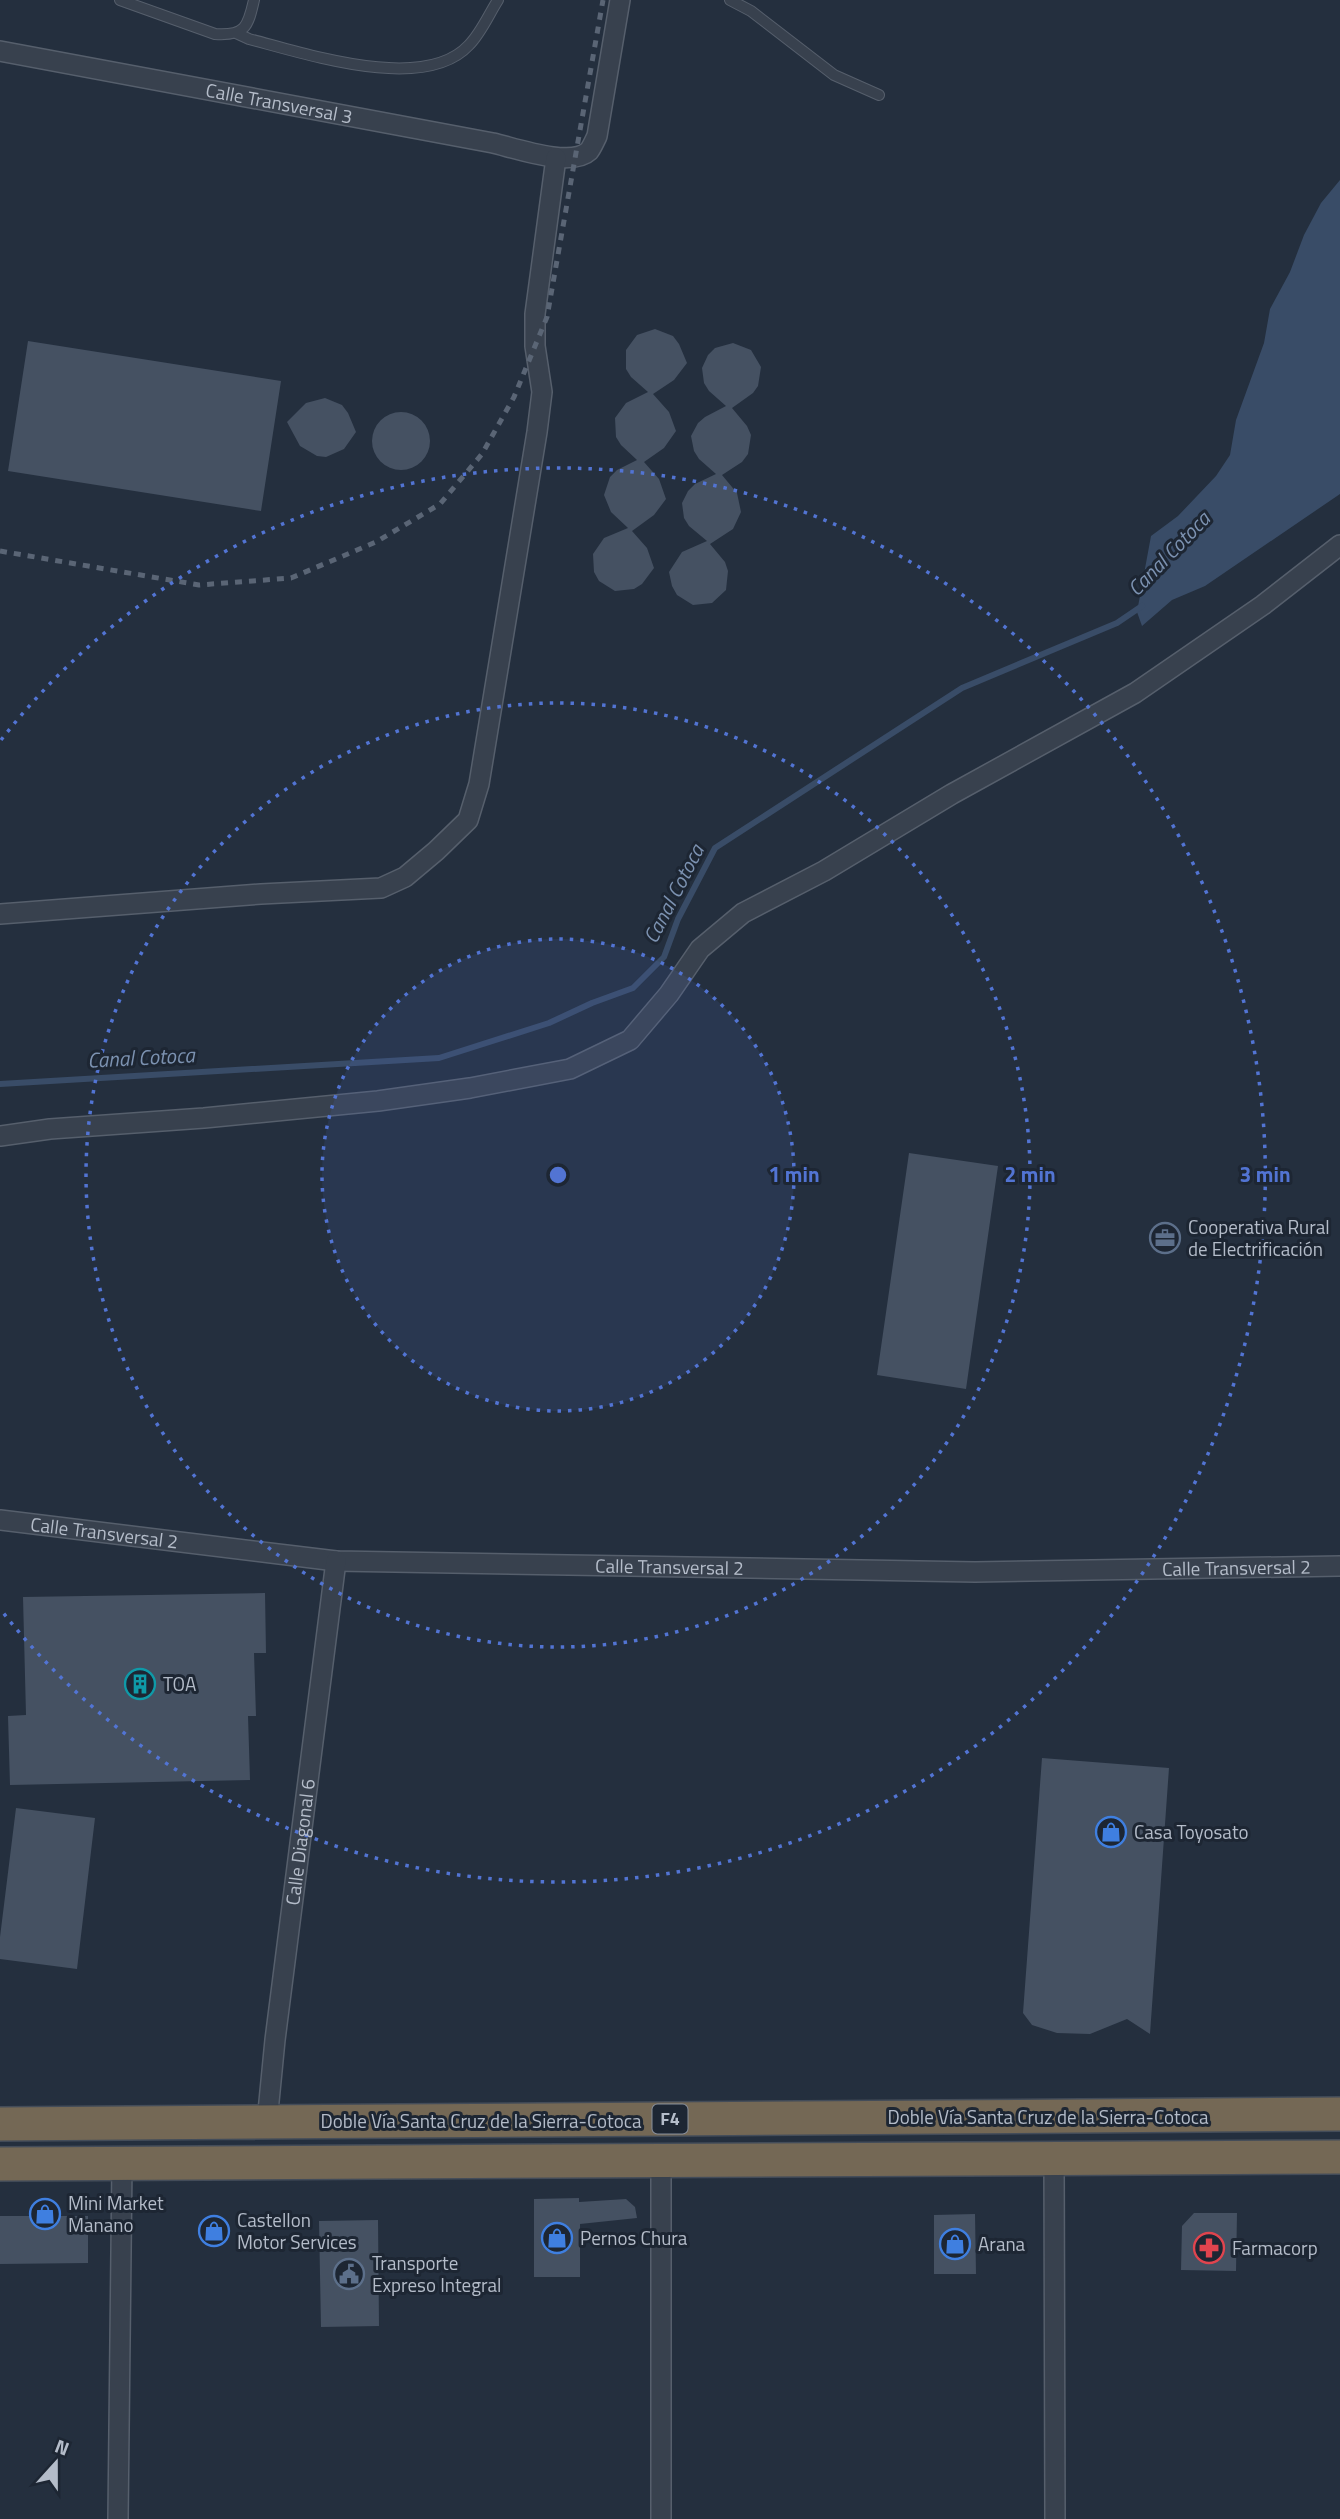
<svg xmlns="http://www.w3.org/2000/svg" width="1340" height="2519" font-family="'Titillium Web',sans-serif">
<style>
.water{fill:#394c67}
.lines{fill:none;stroke-linecap:round;stroke-linejoin:round}
.stream{stroke:#394c67;stroke-width:6}
.building{fill:#455162}
.lane-casing{stroke:#565f6c;stroke-width:12}
.street-casing{stroke:#565f6c;stroke-width:22}
.highway-casing{stroke:#434c59;stroke-width:36}
.lane{stroke:#38414e;stroke-width:10}
.street{stroke:#38414e;stroke-width:19}
.highway{stroke:#746855;stroke-width:33}
.rail{stroke:#5a6575;stroke-width:5;stroke-dasharray:7 7;stroke-linecap:butt}
.ring{fill:none;stroke:#5274d3;stroke-width:3.5;stroke-dasharray:3.5 7}
.labels{text-anchor:middle;stroke-width:6;stroke-linejoin:round;paint-order:stroke}
.shield{fill:#1d2633;stroke:#878f9c;stroke-width:2}
.shield-label{font-size:18px;font-weight:bold;fill:#b4bcc9}
.street-label{font-size:19px;fill:#b4bcc9;stroke:#1d2633}
.poi-label{font-size:19px;fill:#b4bcc9;stroke:#1d2633;text-anchor:start}
.water-label{font-size:21px;font-style:italic;fill:#7c92b1;stroke:#1d2633}
.centre{fill:#5274d3;stroke:#1d2633;stroke-width:3.5}
.ring-label{font-size:21px;text-anchor:middle;font-weight:bold;fill:#5274d3;stroke:#1d2633;stroke-width:6;stroke-linejoin:round;paint-order:stroke}
</style>
<rect width="100%" height="100%" fill="#242f3e"/>
<path class="water" d="M1340,180V494L1205,586L1172,600L1142,626L1137,612L1151,536L1178,516L1216,476L1230,455L1236,420L1264,343L1270,309L1290,272L1304,235L1321,203Z"/>
<g class="lines">
<path class="stream" d="M0,1084L439,1058L549,1023L592,1003L633,988L664,957L678,919L715,848L962,688L1117,623L1142,606"/>
</g>
<path class="building" d="M655,329L673,336L679,344L687,363L674,380L653,394L669,412L676,431L664,448L644,462L659,479L666,499L654,515L632,531L647,548L654,568L642,584L634,589L615,591L599,581L594,572L593,554L604,538L628,528L611,512L604,495L610,477L617,470L637,460L621,445L616,437L615,418L626,403L648,392L631,377L626,369V350L637,335Z
M28,341L281,381L261,511L8,471Z
M733,343L751,350L761,367L758,386L753,393L732,408L747,426L751,435L748,454L742,462L722,475L737,493L741,512L733,529L710,544L725,562L728,571L726,590L712,603L693,605L677,595L672,586L669,572L682,552L707,541L689,526L684,518L682,503L688,491L695,484L716,474L699,459L694,451L691,436L698,423L705,417L726,406L709,391L704,383L702,368L708,355L715,348Z
M325,398L342,405L348,413L356,432L344,449L326,457L317,456L300,446L287,422L306,403Z
M372 441a29 29 0 1 1 58 0a29 29 0 1 1-58 0Z
M909,1153L998,1166L966,1389L877,1375Z
M265,1593L266,1653H254L256,1716H248L250,1780L10,1785L8,1716L26,1715L23,1597Z
M1042,1758L1169,1768L1150,2034L1127,2019L1090,2034L1057,2033L1032,2025L1023,2013Z
M16,1808L95,1818L77,1969L0,1959V1937Z
M579,2198V2202L626,2199L635,2207L637,2218L580,2224V2277H534V2199Z
M1194,2213H1237L1236,2271L1181,2270L1182,2226Z
M975,2214L976,2274H934V2215Z
M0,2216H88V2263L0,2264Z
M378,2220L379,2326L321,2327L319,2221Z"/>
<g class="lines">
<g class="lane-casing">
<path id="lane" d="M120,0L215,34C245,36 248,27 254,0
M730,0L751,11L834,75L879,95
M236,33L249,39C304,53 424,94 469,45C481,33 489,14 498,0"/>
</g>
<g class="street-casing">
<g id="street">
<path id="s1" d="M0,51L493,143C515,148 571,168 589,151C592,147 595,140 597,136L620,0"/>
<path d="M0,914L261,894L381,888L405,877L436,851L468,820L479,784L537,432L542,392L535,346V314L556,158"/>
<path d="M0,1136L50,1129L204,1118L378,1101L470,1088L570,1069L630,1040L669,994L700,949L743,913L824,871L952,794L1135,693L1263,605L1340,545"/>
<path id="s2" d="M0,1520L336,1561L975,1572L1340,1566"/>
<path id="s3" d="M267,2122L275,2040L336,1561"/>
<path d="M1054,2158L1055,2519"/>
<path d="M661,2161V2519"/>
<path d="M118,2519L122,2163"/>
</g>
</g>
<g class="highway-casing">
<path id="highway" d="M0,2124L1340,2114
M0,2164L1340,2157"/>
</g>
<use href="#lane" class="lane"/>
<use href="#street" class="street"/>
<use href="#highway" class="highway"/>
<path class="rail" d="M0,551L199,585L291,578L376,542L440,504L482,454L514,397L547,317L603,0"/>
</g>
<circle cx="558" cy="1175" r="236" fill="#5274d3" fill-opacity=".12"/>
<g class="ring">
<circle cx="558" cy="1175" r="236"/>
<circle cx="558" cy="1175" r="472"/>
<path d="M1 740A707 707 0 1 1 1 1610"/>
</g>
<defs>
<g id="office-ring" transform="scale(1.575)"><circle r="9.5" fill="#1d2633" stroke="#5c6f8a" stroke-width="1.5"/><path d="M-6-3h4V-5.5h4V-3h4V5H-6ZM-1-4.5V-3h2v-1.5ZM-6 0V1H6V0Z" fill="#5c6f8a"/></g>
<g id="building-ring" transform="scale(1.575)"><circle r="9.5" fill="#1d2633" stroke="#0f9aa8" stroke-width="1.5"/><path d="M-4-6H4V6H1V3H-1V6H-4ZM-2.5-4.3h1.7v1.8h-1.7ZM.8-4.3h1.7v1.8H.8ZM-2.5-1h1.7V.8h-1.7ZM.8-1h1.7V.8H.8Z" fill="#0f9aa8"/></g>
<g id="shop-ring" transform="scale(1.575)"><circle r="9.5" fill="#1d2633" stroke="#3f7fe0" stroke-width="1.5"/><path d="M-5-2.5h2.3a2.7 3.5 0 0 1 5.4 0H5L5.5 6h-11ZM-1.5-2.5h3a1.5 2.3 0 0 0-3 0Z" fill="#3f7fe0"/></g>
<g id="pharmacy-ring" transform="scale(1.575)"><circle r="9.5" fill="#1d2633" stroke="#e0444e" stroke-width="1.5"/><path d="M-2-6h4v4h4v4h-4v4h-4v-4h-4v-4h4Z" fill="#e0444e"/></g>
<g id="civic-ring" transform="scale(1.575)"><circle r="9.5" fill="#1d2633" stroke="#5c6f8a" stroke-width="1.5"/><path d="M-.6-6.5H3V-4.5H.6V-3L4-1V1h2V6H-6V1h2V-1L-.6-3ZM-1.2 2.5V6h2.4V2.5Z" fill="#5c6f8a"/></g>
</defs>
<g fill-rule="evenodd">
<use href="#office-ring" x="1165" y="1238"/>
<use href="#building-ring" x="140" y="1684"/>
<use href="#shop-ring" x="1111" y="1832"/>
<use href="#shop-ring" x="45" y="2214"/>
<use href="#shop-ring" x="214" y="2231"/>
<use href="#shop-ring" x="557" y="2238"/>
<use href="#shop-ring" x="955" y="2244"/>
<use href="#pharmacy-ring" x="1209" y="2248"/>
<use href="#civic-ring" x="349" y="2274"/>
</g>
<g class="labels">
<rect class="shield" x="652.5" y="2104.5" width="35" height="29" rx="5"/>
<g class="shield-label">
<text x="670" y="2125">F4</text>
</g>
<g class="street-label">
<text dy="7" stroke="none"><textPath href="#s1" startOffset="284">Calle Transversal 3</textPath></text>
<text dy="7" stroke="none"><textPath href="#s2" startOffset="105">Calle Transversal 2</textPath></text>
<text dy="7" stroke="none"><textPath href="#s2" startOffset="672">Calle Transversal 2</textPath></text>
<text dy="7" stroke="none"><textPath href="#s2" startOffset="1239">Calle Transversal 2</textPath></text>
<text dy="7" stroke="none"><textPath href="#s3" startOffset="282">Calle Diagonal 6</textPath></text>
<text x="1048" y="2124">Doble Vía Santa Cruz de la Sierra-Cotoca</text>
<text x="481" y="2128">Doble Vía Santa Cruz de la Sierra-Cotoca</text>
</g>
<g class="poi-label">
<text x="1188" y="1234">Cooperativa Rural<tspan x="1188" dy="22">de Electrificación</tspan></text>
<text x="163" y="1691">TOA</text>
<text x="1134" y="1839">Casa Toyosato</text>
<text x="68" y="2210">Mini Market<tspan x="68" dy="22">Manano</tspan></text>
<text x="237" y="2227">Castellon<tspan x="237" dy="22">Motor Services</tspan></text>
<text x="580" y="2245">Pernos Chura</text>
<text x="978" y="2251">Arana</text>
<text x="1232" y="2255">Farmacorp</text>
<text x="372" y="2270">Transporte<tspan x="372" dy="22">Expreso Integral</tspan></text>
</g>
<g class="water-label">
<text transform="translate(1169 554) rotate(-46)" y="7">Canal Cotoca</text>
<text transform="translate(674 894) rotate(-63)" y="7">Canal Cotoca</text>
<text transform="translate(141 1058) rotate(-3)" y="7">Canal Cotoca</text>
</g>
</g>
<circle cx="558" cy="1175" r="10" class="centre"/>
<g class="ring-label">
<text x="794" y="1182">1 min</text>
<text x="1030" y="1182">2 min</text>
<text x="1265" y="1182">3 min</text>
</g>
<g transform="translate(56 2463) rotate(21)" stroke="#1d2633" stroke-width="5" paint-order="stroke">
<path d="M0-5L12 26L0 18L-12 26Z" fill="#b4bcc9"/>
<text y="-10" font-size="19" font-weight="bold" text-anchor="middle" fill="#b4bcc9">N</text>
</g>
</svg>
